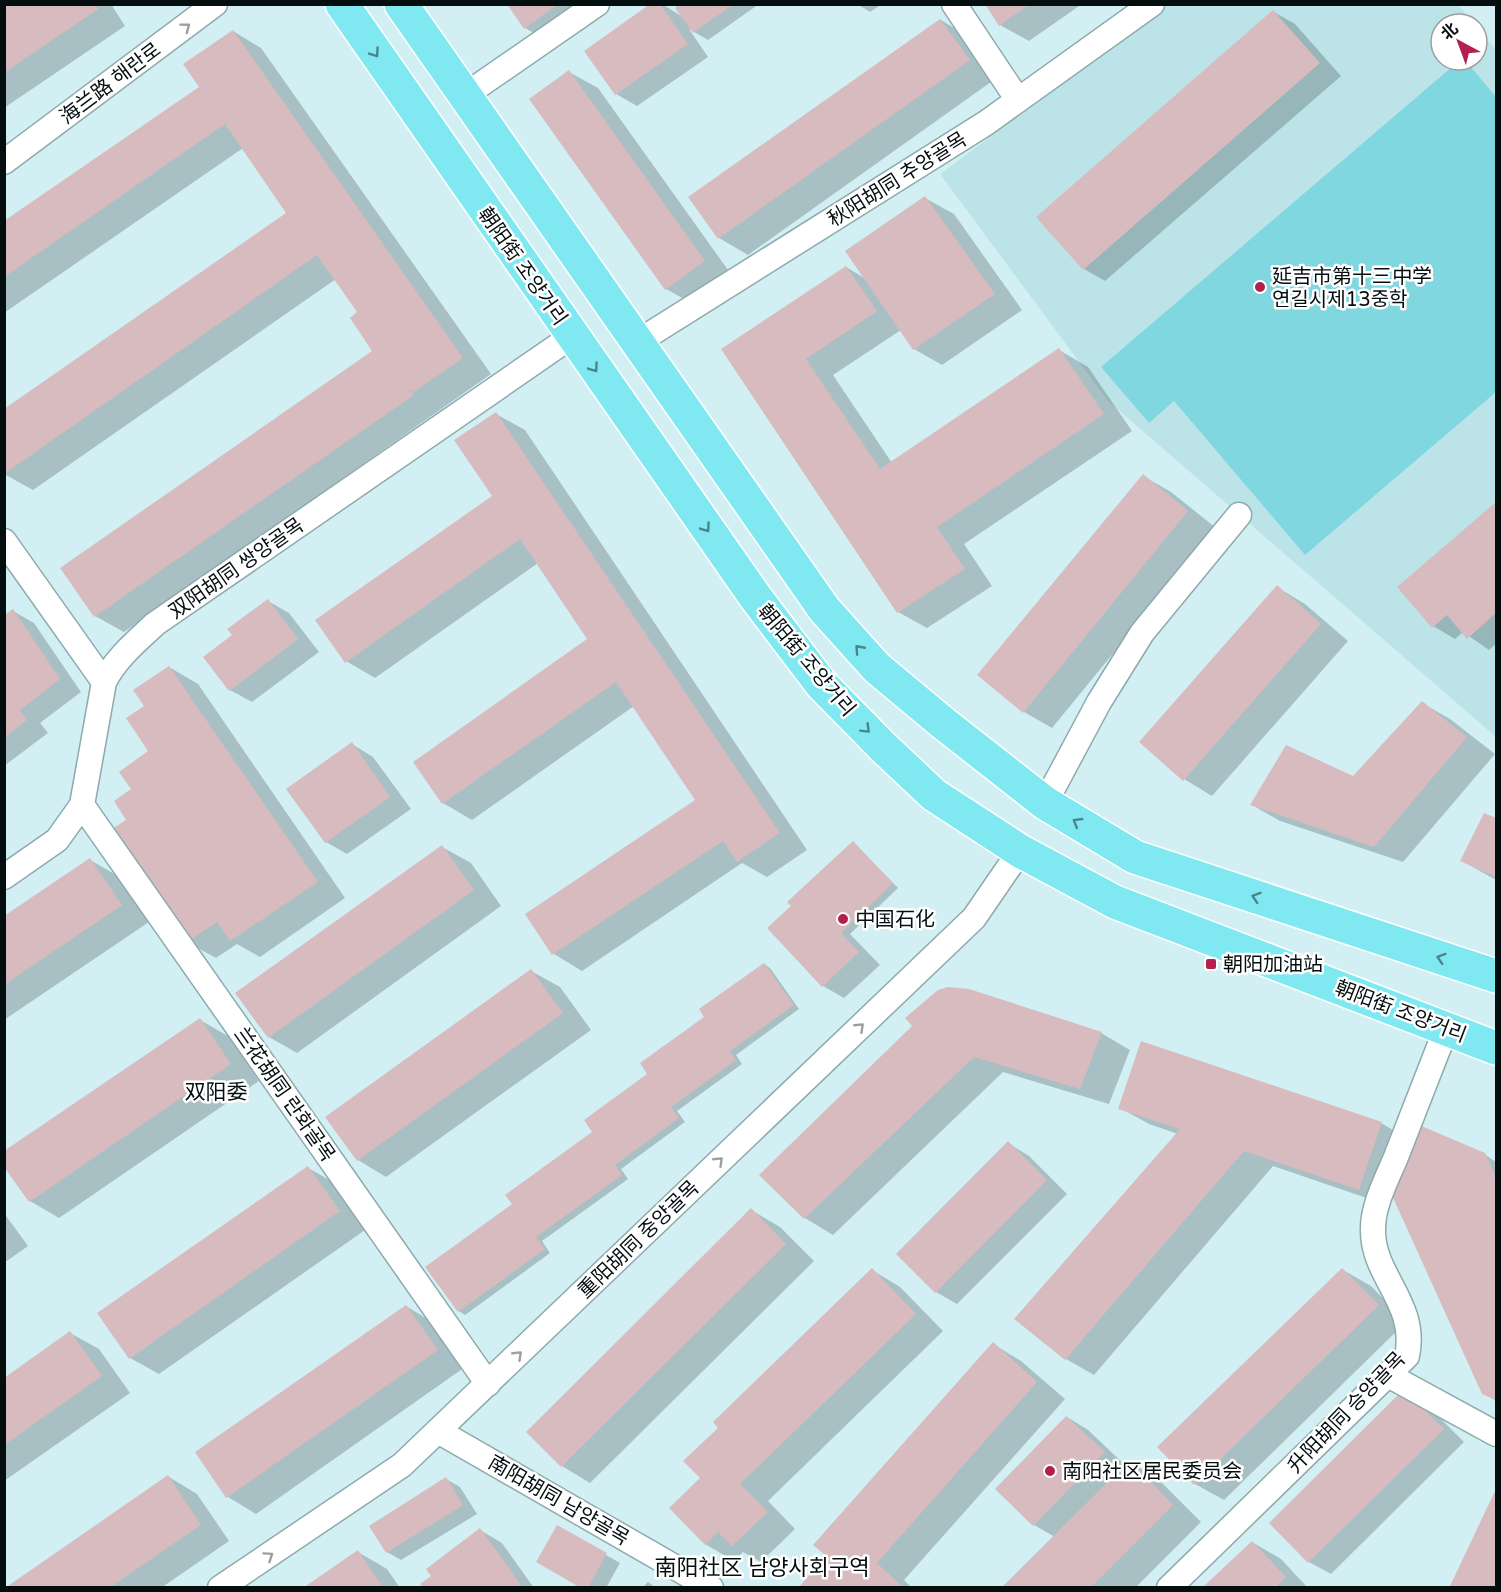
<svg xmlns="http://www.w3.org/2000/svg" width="1501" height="1592" font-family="'Varela Round','Noto Sans SC','Noto Sans KR',sans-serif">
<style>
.built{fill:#bce4e8}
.green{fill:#81d7e0}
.shadow{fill:#0003}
.building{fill:#d7bbbe}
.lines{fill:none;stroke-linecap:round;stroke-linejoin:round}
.minor-casing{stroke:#8daaad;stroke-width:27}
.primary-casing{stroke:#fff;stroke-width:36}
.minor{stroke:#fff;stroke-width:24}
.primary{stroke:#80e8f1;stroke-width:33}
.oneway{stroke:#9b9f9f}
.oneway2{stroke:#49868b}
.poi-dot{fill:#b2214d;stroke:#fff;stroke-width:2}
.labels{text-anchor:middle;stroke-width:5;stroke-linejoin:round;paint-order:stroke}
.street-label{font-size:20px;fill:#050e0f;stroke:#fff}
.poi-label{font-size:20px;fill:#050e0f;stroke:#fff;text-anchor:start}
.neighbourhood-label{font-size:21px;fill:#050e0f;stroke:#fff}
.quarter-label{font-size:22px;fill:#050e0f;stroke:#fff}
</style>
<rect width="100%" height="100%" fill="#d2f0f4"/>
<path class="built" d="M1167,5H1458L1475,24H1441V60H1477V27L1496,50V737L1108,401L940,174Z"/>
<path class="green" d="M1460,60H1465L1496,97V392L1305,555L1174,401L1149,423L1101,367Z"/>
<path class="shadow" d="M4,4H111L125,26L4,108Z
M509,4H601L554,44L525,28Z
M653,4H662L683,17L682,4H759L708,40L689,29L708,57L637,106L616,94Z
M857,4H882L870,12Z
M987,4H1082L1029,41L1000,25Z
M1274,12L1295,24L1341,76L1105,281L1084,269Z
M941,20L969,37L998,77L748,255L719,238Z
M233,31L261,48L491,374L124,632L95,616L375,351L360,313L336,279L33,490L4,474V411L288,213L243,148L4,313V223L201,87Z
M569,72L598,88L733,277L695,305L666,289Z
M925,198L954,214L1022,310L942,365L914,349L901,330L833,375L892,463L1059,350L1088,367L1132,431L964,544L992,586L927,628L898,612L723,349L846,267L866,279Z
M496,414L525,430L807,850L767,877L742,863L582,971L554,954L527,915L697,800L634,706L472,820L443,803L415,762L590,639L538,563L375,678L346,661L494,497Z
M1143,476L1171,492L1216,528L1052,728L1024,712Z
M1496,504V644L1489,650L1463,632L1455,639L1433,626L1400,587Z
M1277,587L1305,604L1348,641L1212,796L1184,779Z
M268,601L289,613L319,652L252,702L230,690Z
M13,611L34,623L81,692L40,723L48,733L4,766V617Z
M169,667L198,684L345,898L260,957L237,944L216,958L187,942L129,820L133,789L150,752L146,706Z
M1422,703L1450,719L1495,754L1403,862L1280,821L1252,805L1353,778Z
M352,744L373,757L411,809L347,854L326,842Z
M1485,815L1496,819V880L1462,861Z
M853,843L898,888L850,934L880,965L844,998L823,986Z
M442,847L471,863L501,906L297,1053L269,1037Z
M90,860L118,876L149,922L4,1020V918Z
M764,964L770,968L799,1009L736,1055L742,1064L677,1111L685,1122L621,1169L628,1179L542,1241L550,1253L465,1315L459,1311L514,1204L594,1132L649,1074Z
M531,971L560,987L591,1030L386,1177L358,1160Z
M200,1020L228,1036L259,1081L59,1218L30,1201L4,1164Z
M914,1026L1101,1033L1130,1050L1109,1104L1003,1072L833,1235L805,1218Z
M1120,1108L1381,1123L1410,1140L1484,1154L1496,1162V1401L1483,1393L1392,1192L1387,1205L1273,1166L1094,1375L1066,1359L1178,1134L1149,1124Z
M1008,1143L1029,1156L1067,1194L957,1304L936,1292Z
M308,1168L337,1184L368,1228L159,1374L130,1358Z
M751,1210L780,1227L814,1261L590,1483L562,1466Z
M4,1213L28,1246L4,1263Z
M872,1270L900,1287L943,1331L768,1501L795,1529L761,1562L743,1552L734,1561L705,1544L702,1478Z
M1343,1270L1371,1286L1406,1322L1224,1500L1195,1484Z
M406,1306L434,1323L465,1367L256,1514L228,1497L197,1453Z
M70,1333L99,1349L130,1393L4,1481V1379Z
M993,1344L1021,1361L1065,1399L904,1580L912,1588H800L828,1556Z
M1426,1404L1464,1442L1331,1574L1309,1562L1271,1523Z
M1067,1417L1088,1430L1126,1466L1130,1462L1158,1479L1201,1522L1135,1588H1003L1055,1537L1034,1525L997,1489Z
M169,1477L197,1494L229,1541L161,1588H8Z
M446,1479L460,1487L477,1514L401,1560L387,1552Z
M1496,1492V1588H1450Z
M557,1527L620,1563L606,1588H583Z
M480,1530L502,1543L534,1588H425Z
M1252,1542L1281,1559L1308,1588H1204Z
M358,1552L387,1569L400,1588H306Z
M648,1582L656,1588H642Z"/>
<path class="building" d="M4,4H95L98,9L4,73Z
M507,4H558L524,29Z
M650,4H660L688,44L615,95L584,51Z
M679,4H734L693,33L675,8Z
M985,4H1030L999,26Z
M1273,10L1320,63L1083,270L1036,217Z
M940,19L970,60L718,239L688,197Z
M233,30L463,358L414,392L409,388L414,395L94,617L60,568L372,351L350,318L357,312L317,255L4,474V409L286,213L225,124L4,277V221L199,87L183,64Z
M569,70L705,261L665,290L529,99Z
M925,196L995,294L913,350L845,251Z
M846,266L877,311L806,359L880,469L1059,348L1104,414L937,527L965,569L897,613L721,349Z
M496,412L780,833L737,862L723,841L552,955L525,914L695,800L616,682L442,804L413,762L587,639L520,539L345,663L315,620L492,496L454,440Z
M1143,474L1188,511L1023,713L977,675Z
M1496,502V613L1467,639L1447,615L1432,628L1397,587Z
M1277,585L1321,624L1183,781L1139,742Z
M268,599L298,639L229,691L203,657L232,635L227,629Z
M13,609L60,679L20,710L27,720L4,738V615Z
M169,666L318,882L230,941L217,922L186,943L109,831L126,820L114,801L131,789L119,772L148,751L126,718L144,706L133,690Z
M1422,701L1467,737L1374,847L1250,805L1286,745L1353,776Z
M352,742L390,797L325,843L286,789Z
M1484,813L1496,818V877L1460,861Z
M853,841L893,883L841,933L859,952L822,987L767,928L791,906L787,902Z
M442,845L474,890L268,1038L235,993Z
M90,858L122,905L4,985V916Z
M764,963L794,1005L730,1051L736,1060L671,1107L679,1118L615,1165L622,1175L536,1237L545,1249L458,1312L425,1267L512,1204L505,1195L592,1132L584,1120L647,1074L640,1063L704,1017L699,1009Z
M531,969L563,1013L357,1161L325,1117Z
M948,987L969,989L1102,1032L1080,1089L974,1057L804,1219L759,1175L912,1026L905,1018L938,990Z
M200,1018L231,1064L29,1202L4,1167V1151Z
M1141,1041L1382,1122L1359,1190L1244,1151L1065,1360L1014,1319L1180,1129L1118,1109Z
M1419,1125L1485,1153L1496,1178V1400L1482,1394L1390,1191Z
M1008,1141L1047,1180L935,1293L896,1254Z
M308,1166L340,1211L129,1359L97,1313Z
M751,1208L786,1244L561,1467L526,1432Z
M872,1268L916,1314L740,1484L768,1512L732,1546L718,1532L705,1545L669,1508L700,1478L683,1461L718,1428L713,1422Z
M1342,1268L1379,1305L1194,1485L1157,1447Z
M406,1305L438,1350L226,1498L195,1452Z
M70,1331L102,1376L4,1445V1378Z
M993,1342L1037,1382L877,1563L904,1588H798L826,1556L813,1545Z
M1404,1389L1444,1429L1308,1563L1269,1523Z
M1066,1416L1105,1452L1033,1526L995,1489Z
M1130,1460L1173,1505L1090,1588H1001Z
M168,1475L201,1525L109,1588H5Z
M446,1477L463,1505L386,1553L369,1526Z
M1496,1489V1588H1449Z
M557,1525L607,1553L588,1588H581L536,1562Z
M480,1528L523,1588H423L420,1584L431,1576L426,1569Z
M1252,1541L1286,1577L1275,1588H1202Z
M358,1550L383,1588H303Z"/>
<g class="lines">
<g class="minor-casing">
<path id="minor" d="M954,4L1018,100
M464,96L597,4
M4,162L215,4
M636,343L986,123L1152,4
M4,541L104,682
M1045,803L1099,702L1142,633L1239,515
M82,805L488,1384
M4,877L57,840L82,805L104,682C116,658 136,642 155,624L572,336
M1388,1375L1496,1434
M438,1431L711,1588
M220,1588L402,1465L974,918L1020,851
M1169,1588L1407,1356C1418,1303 1373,1277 1373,1231C1372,1206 1387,1179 1396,1157C1413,1114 1430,1071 1446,1029"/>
</g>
<g class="primary-casing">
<path id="primary" d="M342,4L756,598L822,685L883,747L934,795L1020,851L1115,902L1496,1048
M401,4L824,609L877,668L943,723L1045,803L1135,857L1496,976"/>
</g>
<use href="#minor" class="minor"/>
<use href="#primary" class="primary"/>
</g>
<defs><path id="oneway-chevron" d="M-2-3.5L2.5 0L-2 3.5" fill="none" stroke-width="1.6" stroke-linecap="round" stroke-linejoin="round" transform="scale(1.5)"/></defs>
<g class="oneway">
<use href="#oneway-chevron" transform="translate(186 27) rotate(-37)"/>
<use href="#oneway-chevron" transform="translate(860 1027) rotate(-44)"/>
<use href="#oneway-chevron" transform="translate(719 1161) rotate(-44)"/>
<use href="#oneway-chevron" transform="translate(518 1355) rotate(-44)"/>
<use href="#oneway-chevron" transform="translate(269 1556) rotate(-34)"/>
</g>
<g class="oneway2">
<use href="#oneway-chevron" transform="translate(375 53) rotate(55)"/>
<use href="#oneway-chevron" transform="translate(594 368) rotate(55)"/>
<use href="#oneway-chevron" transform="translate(706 528) rotate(55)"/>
<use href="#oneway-chevron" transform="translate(859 649) rotate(-132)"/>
<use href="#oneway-chevron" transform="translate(866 729) rotate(45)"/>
<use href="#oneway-chevron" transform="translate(1077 822) rotate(-149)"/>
<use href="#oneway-chevron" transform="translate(1256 897) rotate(-162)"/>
<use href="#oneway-chevron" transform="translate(1441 958) rotate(-162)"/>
</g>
<g class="poi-dot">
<circle cx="1260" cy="287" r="6"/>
<circle cx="843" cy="919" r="6"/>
<rect x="1205" y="958" width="12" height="12" rx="3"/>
<circle cx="1050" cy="1471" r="6"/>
</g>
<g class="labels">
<g class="street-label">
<text transform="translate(110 83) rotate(-37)" y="7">海兰路 해란로</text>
<text transform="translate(897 179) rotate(-32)" y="7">秋阳胡同 추양골목</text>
<text transform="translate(523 266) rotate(55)" y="7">朝阳街 조양거리</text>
<text transform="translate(236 568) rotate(-35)" y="7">双阳胡同 쌍양골목</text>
<text transform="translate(807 660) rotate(50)" y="7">朝阳街 조양거리</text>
<text transform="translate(1401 1011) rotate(21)" y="7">朝阳街 조양거리</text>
<text transform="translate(285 1094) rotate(55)" y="7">兰花胡同 란화골목</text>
<text transform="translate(638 1239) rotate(-44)" y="7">重阳胡同 중양골목</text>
<text transform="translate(1346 1412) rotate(-46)" y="7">升阳胡同 승양골목</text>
<text transform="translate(559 1500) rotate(30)" y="7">南阳胡同 남양골목</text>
</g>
<g class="poi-label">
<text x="1272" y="283">延吉市第十三中学<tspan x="1272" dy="23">연길시제13중학</tspan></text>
<text x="855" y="926">中国石化</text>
<text x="1223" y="971">朝阳加油站</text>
<text x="1062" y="1478">南阳社区居民委员会</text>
</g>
<g class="neighbourhood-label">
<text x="216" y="1099">双阳委</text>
</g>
<g class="quarter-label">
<text x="762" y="1575">南阳社区 남양사회구역</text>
</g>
</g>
<rect width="1501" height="1592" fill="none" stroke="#050e0f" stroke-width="12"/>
<g transform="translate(1459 42) rotate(319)"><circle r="28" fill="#ffffff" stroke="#9b9f9f" stroke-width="1.5"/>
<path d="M0-4.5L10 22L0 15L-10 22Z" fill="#b2214d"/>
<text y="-9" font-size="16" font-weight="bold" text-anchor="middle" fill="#050e0f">北</text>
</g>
</svg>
